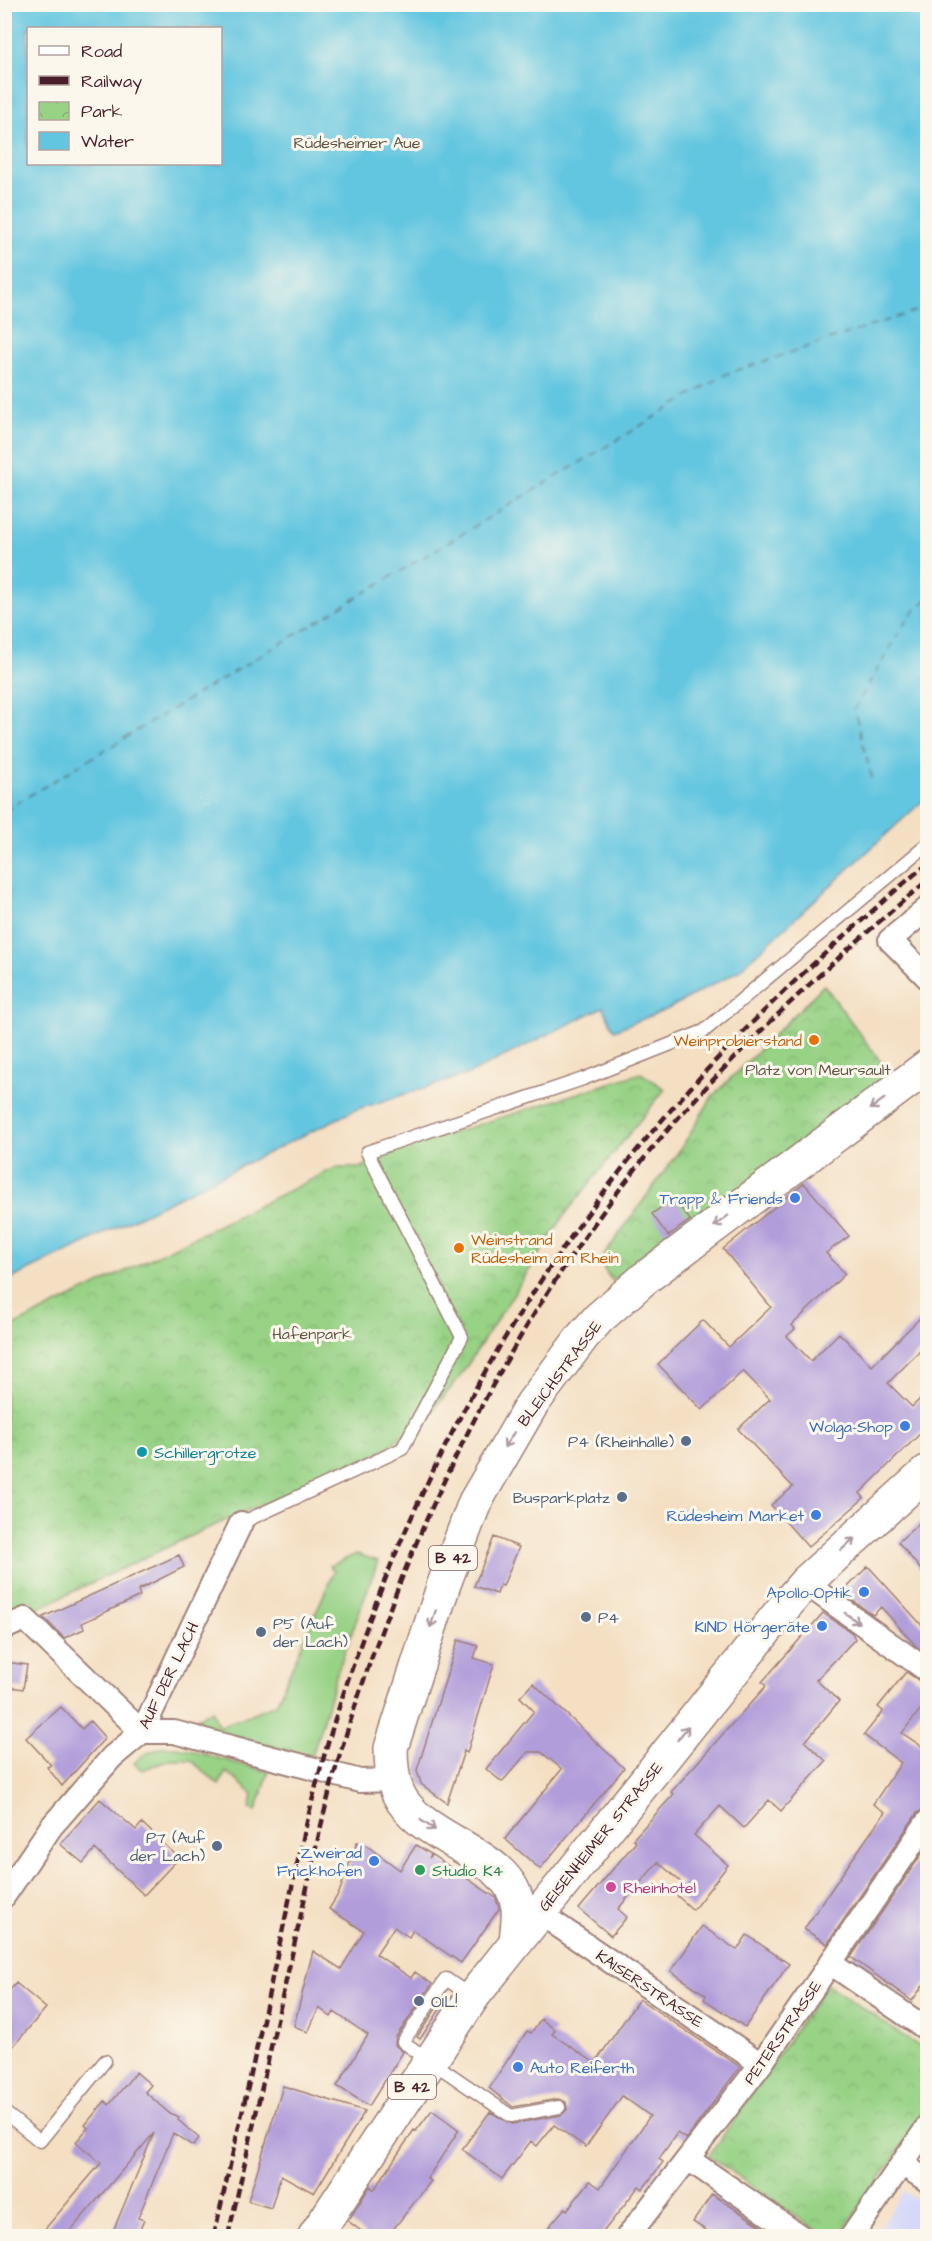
<svg xmlns="http://www.w3.org/2000/svg" width="932" height="2241" font-family="'Architects Daughter',sans-serif">
<style>
.built{fill:#d5d8f9}
.grass{fill:#97d285;stroke:#707858;stroke-width:1.5}
.park{fill:url(#park-crowns);stroke:#707858;stroke-width:1.5}
.water{fill:#63c6e0;stroke:#567286;stroke-width:1.5;fill-rule:evenodd}
.lines{fill:none;stroke-linecap:round;stroke-linejoin:round}
.ferry{stroke:#53596a;stroke-width:1.5;stroke-dasharray:8 6;stroke-linecap:butt}
.building{fill:#b19dda}
.lane-casing{stroke:#9f7f77;stroke-width:15}
.street-casing{stroke:#9f7f77;stroke-width:26}
.primary-casing{stroke:#9f7f77;stroke-width:36}
.lane{stroke:#fff;stroke-width:12}
.street{stroke:#fff;stroke-width:22}
.primary{stroke:#fff;stroke-width:33}
.rail{stroke:#4a1f2b;stroke-width:4.5;stroke-dasharray:9 4.5;stroke-linecap:butt}
.oneway{stroke:#ae9aa0}
.food-dot{fill:#e8710a;stroke:#fbf7ec;stroke-width:2}
.shop-dot{fill:#3f7fe0;stroke:#fbf7ec;stroke-width:2}
.service-dot{fill:#5c6f8a;stroke:#fbf7ec;stroke-width:2}
.culture-dot{fill:#0f9aa8;stroke:#fbf7ec;stroke-width:2}
.leisure-dot{fill:#2e9e5b;stroke:#fbf7ec;stroke-width:2}
.hotel-dot{fill:#d1479c;stroke:#fbf7ec;stroke-width:2}
.labels{text-anchor:middle;stroke-width:6;stroke-linejoin:round;paint-order:stroke}
.shield{fill:#fbf7ec;stroke:#7f6065;stroke-width:1.5}
.shield-label{font-size:15px;font-weight:bold;fill:#4a1f2b}
.park-label{font-size:16px;fill:#615546;stroke:#fbf7ec}
.food-label{font-size:16px;fill:#c56008;stroke:#fbf7ec;text-anchor:end}
.shop-label{font-size:16px;fill:#366cbe;stroke:#fbf7ec;text-anchor:end}
.street-label{font-size:16px;fill:#4a1f2b;stroke:#fbf7ec}
.service-label{font-size:16px;fill:#4e5e75;stroke:#fbf7ec;text-anchor:end}
.culture-label{font-size:16px;fill:#0d838f;stroke:#fbf7ec;text-anchor:start}
.leisure-label{font-size:16px;fill:#27864d;stroke:#fbf7ec;text-anchor:start}
.hotel-label{font-size:16px;fill:#b23c85;stroke:#fbf7ec;text-anchor:start}
</style>
<defs>
<pattern id="park-crowns" width="20" height="18" patternUnits="userSpaceOnUse" patternTransform="scale(1.5)"><rect width="20" height="18" fill="#97d285"/><path d="M2 6a3 3 0 1 1 6 0M12 15a3 3 0 1 1 6 0" fill="none" stroke="#84b473"/></pattern>
</defs>
<rect width="100%" height="100%" fill="#fbf7ec"/>
<filter id="ink" filterUnits="userSpaceOnUse"><feTurbulence type="fractalNoise" baseFrequency=".0167" numOctaves="2"/><feDisplacementMap in="SourceGraphic" scale="12" xChannelSelector="R" yChannelSelector="G"/><feConvolveMatrix kernelMatrix="1 2 1 2 8 2 1 2 1" color-interpolation-filters="sRGB"/></filter>
<filter id="wash" filterUnits="userSpaceOnUse"><feTurbulence type="fractalNoise" baseFrequency=".008" numOctaves="4" result="noise"/><feDisplacementMap in="SourceGraphic" scale="24" xChannelSelector="R" yChannelSelector="G"/><feGaussianBlur stdDeviation="1.35" result="paint"/><feColorMatrix in="noise" values="0 0 0 0 0 0 0 0 0 0 0 0 0 0 0 0 0 1.4 0 .05"/><feComposite in="paint" operator="in"/></filter>
<g filter="url(#wash)">
<rect width="100%" height="100%" fill="#f4dfc3"/>
<path class="built" d="M904,2191L927,2207V2236H874Z"/>
<path class="grass" d="M357,1554L378,1561L336,1676L312,1756L194,1726V1720L212,1710L219,1727L276,1704L334,1571L329,1566Z
M164,1747H178L269,1772L256,1811L250,1809L253,1794L226,1772L219,1785L191,1760H170L142,1770L134,1763L145,1754Z"/>
<path class="park" d="M824,985L895,1081L612,1281L599,1262L682,1147L712,1097Z
M641,1073L665,1089L566,1213L461,1375L426,1419L381,1452L195,1534L32,1611L5,1620V1330L335,1168H360L399,1150Z
M827,1984L927,2052V2110L840,2236H825L709,2156Z"/>
<path class="water" d="M12,4L927,5L928,796L738,971L666,1010L614,1030L603,1007L469,1074L355,1110L5,1282L4,10ZM28,28H220V164H28Z"/>
<g class="lines">
<path class="ferry" d="M872,778L854,709L909,616L928,598
M4,811L726,374L928,307"/>
</g>
<g id="blocks">
<path class="building" d="M804,1183L849,1236L826,1253L845,1274L792,1325L795,1329L787,1336L811,1361L839,1333L872,1366L927,1311V1344L888,1383L912,1407L927,1392V1427L860,1493L864,1498L808,1547L771,1505L793,1487L738,1429L770,1399L743,1371L702,1410L658,1364L703,1320L729,1347L771,1307L723,1249Z
M674,1198L690,1220L668,1236L652,1214Z
M927,1516V1577L898,1542Z
M494,1537L519,1547L503,1586L500,1585L497,1594L474,1586Z
M179,1555L184,1567L138,1590L140,1596L82,1623L84,1629L64,1638L43,1617Z
M868,1566L927,1631V1654L917,1647L881,1607L873,1615L842,1593Z
M823,1613L852,1633L855,1639L816,1680L839,1701L805,1742L826,1761L781,1811L769,1800L744,1828L720,1806L694,1835L728,1865L693,1910L674,1893L682,1883L658,1862L618,1909L627,1917L611,1936L579,1909L636,1842L633,1839L674,1794L671,1792L766,1686L762,1682Z
M458,1640L478,1646L474,1658L494,1664L467,1753L464,1751L447,1803L421,1784L417,1770Z
M6,1662L27,1665L23,1689L4,1686Z
M906,1672L927,1686V1701L902,1733L927,1750V1808L917,1813L827,1944L804,1929L885,1812L873,1804L901,1763L864,1735L883,1711L878,1707Z
M533,1683L624,1768L540,1869L505,1839L562,1769L541,1752H528L502,1782L486,1769L534,1711L520,1697Z
M61,1707L82,1729L90,1721L105,1738L62,1786L47,1767L51,1765L26,1738Z
M100,1799L136,1830L142,1823L179,1858L144,1895L95,1849L83,1863L60,1844Z
M357,1842L367,1846L400,1870L416,1845L431,1854L429,1858L432,1855L496,1898L499,1909L461,1963L413,1930L409,1937L394,1927L376,1954L411,1978L415,1972L432,1984L396,2037L395,2045L403,2052L369,2106L337,2086L368,2035L334,2012L331,2017L319,2008L308,2032L294,2026L313,1951L341,1969L364,1931L329,1909L339,1893Z
M927,1846V1980L912,2001L851,1957Z
M702,1926L737,1950L747,1935L789,1964L745,2027L704,1999L706,1995L671,1971Z
M16,1983L46,2008L4,2057V1997Z
M446,1994L449,1996L420,2039L417,2037Z
M639,1999L740,2067L686,2139L677,2133L659,2159L663,2162L643,2189L639,2186L600,2236H541L565,2208L567,2210L590,2181L600,2188L650,2116L622,2096L586,2147L554,2125L537,2146L531,2141L502,2179L462,2149L490,2112L512,2124L561,2115L567,2110L566,2102L558,2099L513,2107L489,2088L527,2031L531,2033L541,2019L555,2030L552,2034L595,2063Z
M136,2072L151,2085L145,2092L169,2113L179,2117L178,2120L199,2138L193,2146L173,2133L138,2218L144,2220L137,2236H111L154,2133L66,2236H39L101,2163L76,2142L88,2128L85,2125L105,2101L109,2105Z
M283,2086L365,2111L314,2193L281,2175L271,2208L248,2201Z
M432,2110L459,2130L427,2179L431,2181L388,2236H368L348,2221L370,2186L374,2190L414,2130L416,2131Z
M712,2194L761,2226L754,2236H715L693,2222Z"/>
</g>
</g>
<g filter="url(#ink)">
<use href="#blocks" fill-opacity="0" stroke="#9f7f77" stroke-width="1.5"/>
<g class="lines">
<g class="lane-casing">
<path id="lane" d="M241,1523L402,1449L462,1337L367,1152L583,1079L704,1031L928,844
M471,1996L446,1979L403,2042L511,2116L559,2107
M4,2112L40,2141L105,2061"/>
</g>
<g class="street-casing">
<path id="street" d="M928,908L890,940L928,978
M805,1583L928,1671
M4,1628L25,1619L142,1732H174L360,1781L394,1780
M4,1896L51,1827L112,1757L142,1732L241,1523
M538,1912L761,2064
M830,1963L928,2030
M688,2159L800,2236
M902,2164L928,2181
M628,2236L761,2064L928,1821
M852,2236L928,2126"/>
</g>
<g class="primary-casing">
<path id="primary" d="M516,1941C517,1930 519,1919 518,1908C513,1852 420,1842 398,1793C392,1779 391,1763 391,1748L444,1584L475,1502L532,1404L583,1336L599,1318L645,1278L928,1066
M315,2236L474,1995L786,1605L805,1583L928,1471"/>
</g>
<use href="#lane" class="lane"/>
<use href="#street" class="street"/>
<use href="#primary" class="primary"/>
<path class="rail" d="M214,2236C234,2146 256,2055 275,1964C292,1889 307,1813 329,1739C429,1412 592,1157 849,932C875,909 900,885 928,864
M228,2236C251,2137 273,2037 296,1937C311,1871 324,1804 345,1738C414,1516 519,1302 672,1125C750,1036 838,956 928,880"/>
</g>
<defs><path id="oneway-shaft" d="M-6 0H5M1.5-3L5.5 0L1.5 3" fill="none" stroke-width="1.6" stroke-linecap="round" stroke-linejoin="round" transform="scale(1.5)"/></defs>
<g class="oneway">
<use href="#oneway-shaft" transform="translate(877 1104) rotate(144)"/>
<use href="#oneway-shaft" transform="translate(721 1221) rotate(143)"/>
<use href="#oneway-shaft" transform="translate(509 1440) rotate(122)"/>
<use href="#oneway-shaft" transform="translate(848 1544) rotate(-42)"/>
<use href="#oneway-shaft" transform="translate(852 1618) rotate(36)"/>
<use href="#oneway-shaft" transform="translate(433 1619) rotate(108)"/>
<use href="#oneway-shaft" transform="translate(683 1733) rotate(-52)"/>
<use href="#oneway-shaft" transform="translate(428 1825) rotate(34)"/>
</g>
</g>
<g class="food-dot">
<circle cx="814" cy="1040" r="6"/>
<circle cx="459" cy="1248" r="6"/>
</g>
<g class="shop-dot">
<circle cx="795" cy="1198" r="6"/>
<circle cx="905" cy="1426" r="6"/>
<circle cx="816" cy="1515" r="6"/>
<circle cx="864" cy="1592" r="6"/>
<circle cx="822" cy="1626" r="6"/>
<circle cx="374" cy="1861" r="6"/>
<circle cx="518" cy="2067" r="6"/>
</g>
<g class="service-dot">
<circle cx="686" cy="1441" r="6"/>
<circle cx="622" cy="1497" r="6"/>
<circle cx="586" cy="1617" r="6"/>
<circle cx="261" cy="1632" r="6"/>
<circle cx="217" cy="1846" r="6"/>
<circle cx="419" cy="2001" r="6"/>
</g>
<circle class="culture-dot" cx="142" cy="1452" r="6"/>
<circle class="leisure-dot" cx="420" cy="1870" r="6"/>
<circle class="hotel-dot" cx="611" cy="1887" r="6"/>
<g class="labels">
<g class="shield">
<rect x="429" y="1546" width="48" height="24" rx="4.5"/>
<rect x="388" y="2075" width="48" height="24" rx="4.5"/>
</g>
<g class="shield-label">
<text x="453" y="1563">B 42</text>
<text x="412" y="2092">B 42</text>
</g>
<g class="park-label">
<text x="357" y="148">Rüdesheimer Aue</text>
<text x="818" y="1075">Platz von Meursault</text>
<text x="312" y="1339">Hafenpark</text>
</g>
<g class="food-label">
<text x="802" y="1046">Weinprobierstand</text>
<text x="471" y="1245" text-anchor="start">Weinstrand<tspan x="471" dy="18">Rüdesheim am Rhein</tspan></text>
</g>
<g class="shop-label">
<text x="783" y="1204">Trapp &amp; Friends</text>
<text x="893" y="1432">Wolga-Shop</text>
<text x="804" y="1521">Rüdesheim Market</text>
<text x="852" y="1598">Apollo-Optik</text>
<text x="810" y="1632">KIND Hörgeräte</text>
<text x="362" y="1858">Zweirad<tspan x="362" dy="18">Frickhofen</tspan></text>
<text x="530" y="2073" text-anchor="start">Auto Reiferth</text>
</g>
<g class="street-label">
<text transform="translate(559 1373) rotate(-53)" y="6">BLEICHSTRASSE</text>
<text transform="translate(168 1675) rotate(-64)" y="6">AUF DER LACH</text>
<text transform="translate(600 1836) rotate(-51)" y="6">GEISENHEIMER STRASSE</text>
<text transform="translate(650 1988) rotate(34)" y="6">KAISERSTRASSE</text>
<text transform="translate(782 2032) rotate(-55)" y="6">PETERSTRASSE</text>
</g>
<g class="service-label">
<text x="674" y="1447">P4 (Rheinhalle)</text>
<text x="610" y="1503">Busparkplatz</text>
<text x="598" y="1623" text-anchor="start">P4</text>
<text x="273" y="1629" text-anchor="start">P5 (Auf<tspan x="273" dy="18">der Lach)</tspan></text>
<text x="205" y="1843">P7 (Auf<tspan x="205" dy="18">der Lach)</tspan></text>
<text x="431" y="2007" text-anchor="start">OIL!</text>
</g>
<g class="culture-label">
<text x="154" y="1458">Schillergrotze</text>
</g>
<g class="leisure-label">
<text x="432" y="1876">Studio K4</text>
</g>
<g class="hotel-label">
<text x="623" y="1893">Rheinhotel</text>
</g>
</g>
<rect width="932" height="2241" fill="none" stroke="#fbf7ec" stroke-width="24"/>
<rect x="27" y="27" width="195" height="138" fill="#fbf7ec" stroke="#b4a19f" stroke-width="1.5"/>
<rect x="39" y="46" width="30" height="9" fill="#ffffff" stroke="#b4a19f" stroke-width="1.5"/>
<text x="81" y="57" font-size="18" fill="#4a1f2b">Road</text>
<rect x="39" y="76" width="30" height="9" fill="#4a1f2b" stroke="#b4a19f" stroke-width="1.5"/>
<text x="81" y="87" font-size="18" fill="#4a1f2b">Railway</text>
<rect x="39" y="102" width="30" height="18" fill="url(#park-crowns)" stroke="#b4a19f" stroke-width="1.5"/>
<text x="81" y="117" font-size="18" fill="#4a1f2b">Park</text>
<rect x="39" y="132" width="30" height="18" fill="#63c6e0" stroke="#b4a19f" stroke-width="1.5"/>
<text x="81" y="147" font-size="18" fill="#4a1f2b">Water</text>
</svg>
